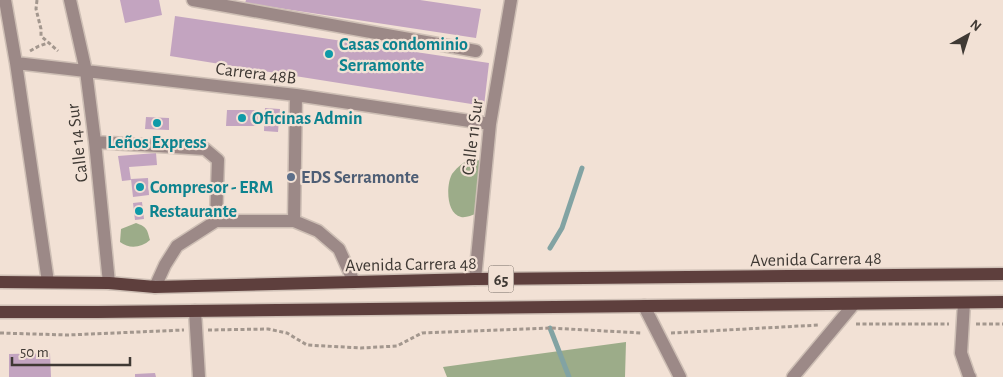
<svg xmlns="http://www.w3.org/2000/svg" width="1003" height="377" font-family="'Alegreya Sans',sans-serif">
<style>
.forest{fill:#9cac89}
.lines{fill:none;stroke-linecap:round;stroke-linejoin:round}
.stream{stroke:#82a3a3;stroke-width:5}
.building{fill:#c3a4c0}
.minor-casing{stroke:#cebfb5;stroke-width:15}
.major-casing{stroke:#cebfb5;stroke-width:15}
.path{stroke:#a3978e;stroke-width:3;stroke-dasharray:4 2.5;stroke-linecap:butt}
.minor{stroke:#9c8987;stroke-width:12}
.major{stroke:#5e3f3d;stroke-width:12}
.culture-dot{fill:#0f9aa8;stroke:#f2e1d5;stroke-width:2}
.service-dot{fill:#5c6f8a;stroke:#f2e1d5;stroke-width:2}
.labels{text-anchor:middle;stroke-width:4.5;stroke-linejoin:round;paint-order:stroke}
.shield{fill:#f2e1d5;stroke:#756b64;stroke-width:1}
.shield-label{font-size:16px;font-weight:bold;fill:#3f3934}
.culture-label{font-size:18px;font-weight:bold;fill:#0d838f;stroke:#f2e1d5;text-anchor:start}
.street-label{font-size:18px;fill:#3f3934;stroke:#f2e1d5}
.service-label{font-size:18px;font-weight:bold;fill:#4e5e75;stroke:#f2e1d5;text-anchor:start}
</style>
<rect width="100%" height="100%" fill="#f2e1d5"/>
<path class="forest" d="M474,157L482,163L476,214C472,215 466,218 461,217C446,214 446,185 452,174C458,166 465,161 474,157Z
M136,223C147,227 147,229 150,240C141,248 129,249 120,242L121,229Z
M626,342L625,377H447L443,367Z"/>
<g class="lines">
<path class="stream" d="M550,248L562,228L582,168
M550,328L569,377"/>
</g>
<path class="building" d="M120,0H159L162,15L125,23Z
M246,0H420L481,9L476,38L245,3Z
M175,16L489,63L484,106L170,56Z
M265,108L280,109L278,132L264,131Z
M227,110H258V126H226Z
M146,117L169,118V130L145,129Z
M156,153L157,165L129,167L131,180L122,181L118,156Z
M148,178L149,195L133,197L131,179Z
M142,202L144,219L135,220L133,203Z
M50,353L51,377H9V354Z
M155,373L156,377H135V374Z"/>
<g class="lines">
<g class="minor-casing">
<path id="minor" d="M5,0L16,63L48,282
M70,0L86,71L95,142L109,283
M193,0L476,51
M16,63L296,95L490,124
M95,142L205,149L218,160L216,221
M294,221L296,95
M475,279L490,124L511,0
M155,287L165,265L177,246L216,221H294L318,231L339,249L354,282
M964,303L961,353L969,376L970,377
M644,306L680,377
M195,311L199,377
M793,377L854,304"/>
</g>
<g class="major-casing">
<path id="major" d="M0,282L109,283L155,287L475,279L1003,274
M0,312H98L1003,302"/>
</g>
<path class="path" d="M37,0L36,9L41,29V36L58,51
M30,51L39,46L48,43
M856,324H949
M976,324H1003
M208,330L268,329L287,333L307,345L361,348L397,346L422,333L550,328L642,333
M0,333L68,335L184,330
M671,333L819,325"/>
<use href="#minor" class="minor"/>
<use href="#major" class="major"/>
</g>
<g class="culture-dot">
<circle cx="329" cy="54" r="5"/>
<circle cx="242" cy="118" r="5"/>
<circle cx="157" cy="123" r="5"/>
<circle cx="140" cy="187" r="5"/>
<circle cx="139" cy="211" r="5"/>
</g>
<circle class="service-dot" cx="291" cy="177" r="5"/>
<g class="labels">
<rect class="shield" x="488.5" y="265.5" width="25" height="27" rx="4"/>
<g class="shield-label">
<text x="501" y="285">65</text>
</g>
<g class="culture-label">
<text x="339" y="50">Casas condominio<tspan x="339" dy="21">Serramonte</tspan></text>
<text x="252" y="124">Oficinas Admin</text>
<text x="157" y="148" text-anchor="middle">Leños Express</text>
<text x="150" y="193">Compresor - ERM</text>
<text x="149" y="217">Restaurante</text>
</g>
<g class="street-label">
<text transform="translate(256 73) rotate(7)" y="6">Carrera 48B</text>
<text transform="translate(472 137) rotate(-83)" y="6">Calle 11 Sur</text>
<text transform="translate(77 143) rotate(-97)" y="6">Calle 14 Sur</text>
<text transform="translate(816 259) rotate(-1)" y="6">Avenida Carrera 48</text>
<text transform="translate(411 264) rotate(-1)" y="6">Avenida Carrera 48</text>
</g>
<g class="service-label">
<text x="301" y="183">EDS Serramonte</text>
</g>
</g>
<g transform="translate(968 35) rotate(39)" stroke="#f2e1d5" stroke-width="4" paint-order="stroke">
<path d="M0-4L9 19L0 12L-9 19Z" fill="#3f3934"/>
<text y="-8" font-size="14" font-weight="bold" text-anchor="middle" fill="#3f3934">N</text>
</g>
<path d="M12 357v8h118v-8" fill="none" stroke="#3f3934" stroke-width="2.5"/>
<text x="20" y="357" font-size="15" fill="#3f3934" stroke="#f2e1d5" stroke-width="4" paint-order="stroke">50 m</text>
</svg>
